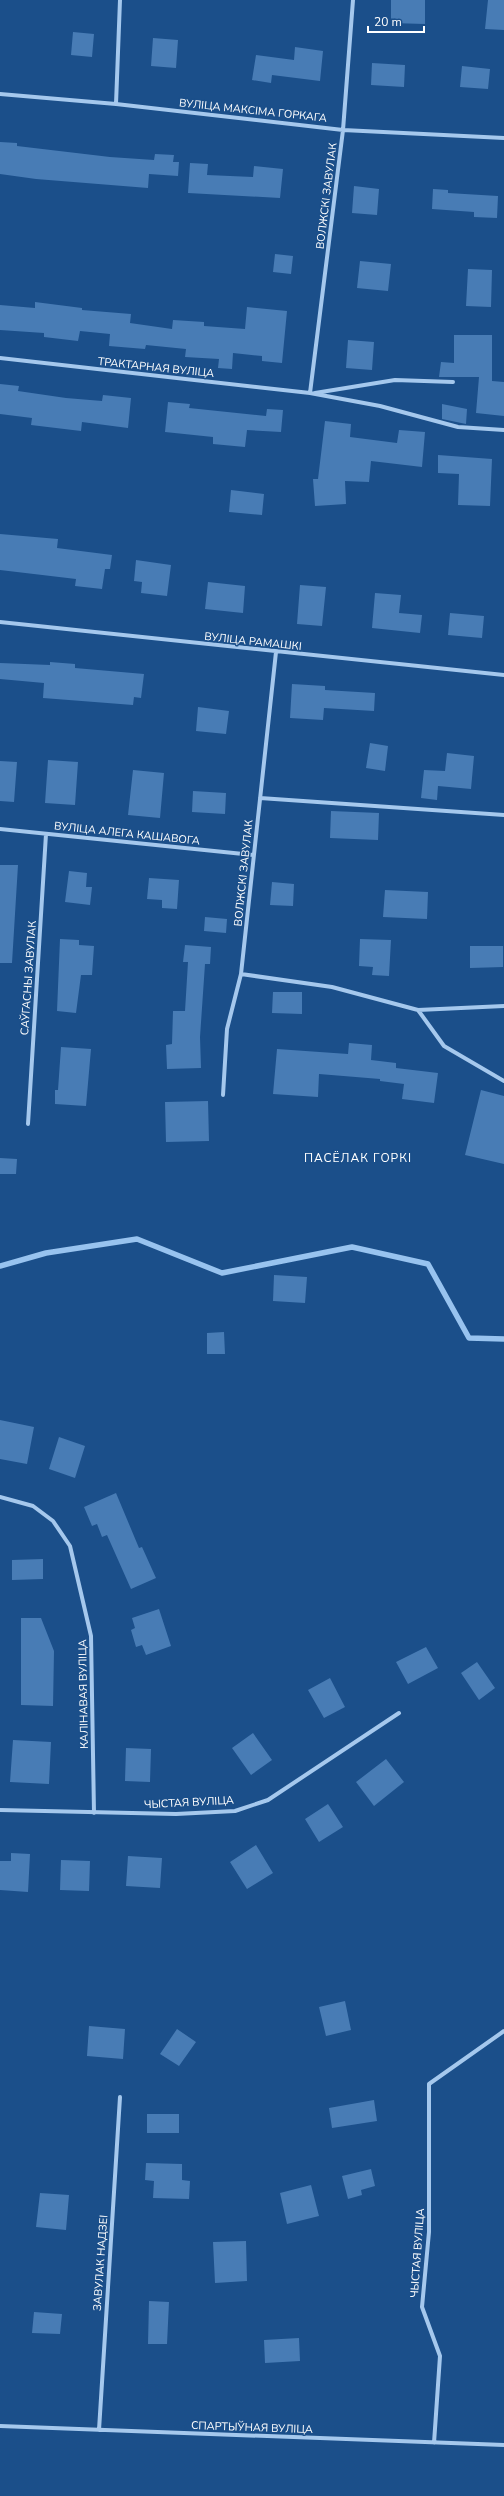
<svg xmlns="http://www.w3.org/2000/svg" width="504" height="2496" font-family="'Nunito Sans',sans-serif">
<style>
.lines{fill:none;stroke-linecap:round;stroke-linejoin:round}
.stream{stroke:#98c3ef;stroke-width:5.5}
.building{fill:#487cb5}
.street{stroke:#a5c8ed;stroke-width:4}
.labels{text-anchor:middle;stroke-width:3;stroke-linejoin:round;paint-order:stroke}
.street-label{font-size:11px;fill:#fff;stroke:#1b4f8a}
.neighbourhood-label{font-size:12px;letter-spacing:1px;fill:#fff;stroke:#1b4f8a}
</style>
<rect width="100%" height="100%" fill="#1b4f8a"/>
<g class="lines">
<path class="stream" d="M0,1266L46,1253L137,1239L222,1273L352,1247L428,1264L469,1338L504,1339"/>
</g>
<path class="building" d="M391,0H425V24L391,23Z
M488,0H504V30L485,29Z
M73,32L94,34L92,57L71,55Z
M153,38L178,40L176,68L151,66Z
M295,47L323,51L320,81L272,75L271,83L252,80L256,55L294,60Z
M372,63L405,65L404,87L371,85Z
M462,66L490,69L488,89L460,87Z
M0,142L17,143V146L110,157L154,160L155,154L174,155L173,162H179L178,176L149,174L148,188L36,179L0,174Z
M190,163L208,164L207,175L253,177L254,166L283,169L280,198L188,193Z
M354,186L379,189L377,215L352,213Z
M433,189L448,190V193L498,196L497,218L474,217V212L432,209Z
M275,254L293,256L291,274L273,272Z
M360,261L391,264L388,291L357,288Z
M468,269L492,270L491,307L466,306Z
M35,302L82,308V310L131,314L130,323L172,329L173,320L204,322V326L245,329L247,307L287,311L282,363L262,361V356L233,353L232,369L218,368L219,359L185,357L186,349L146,345L145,349L109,346L110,334L80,331L78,341L44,337V333L0,330V305L35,308Z
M454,335H492V381L504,382V416L476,413L479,377H439L441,362L454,363Z
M348,340L374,342L372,370L346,368Z
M0,384L19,386L18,391L66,398L102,401L103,395L131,398L128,428L82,422L81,431L31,425L32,418L0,414Z
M168,402L190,404L189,408L266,416L267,409L283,410L281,432L247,430L245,447L213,444V437L165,432Z
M442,404L467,409L466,424L442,419Z
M325,421L351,424L350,437L397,443L399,430L425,432L422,467L371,461L369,482L345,481L346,504L315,506L313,479H318Z
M438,455L492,459L490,506L458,505L459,474L438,473Z
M231,490L264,494L262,515L229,512Z
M0,534L58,539L57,548L112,555L110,569H105L102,589L75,586L76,579L0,570Z
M136,560L171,565L167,596L141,593L142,582L134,581Z
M208,582L245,586L243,613L205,609Z
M300,585L326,587L322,626L297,624Z
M375,593L401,595L399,613L422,615L420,633L372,628Z
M450,613L484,616L482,638L448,635Z
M50,662L75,664V668L144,674L141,698L134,697L133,705L43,698L44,683L0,679V663L50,665Z
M292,684L325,686V690L375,693L374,711L324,708L323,720L290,718Z
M198,707L229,711L226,734L196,731Z
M370,743L388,746L385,771L366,768Z
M447,753L474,756L471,789L438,786L437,800L421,798L424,770L445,771Z
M48,760L78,762L75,805L45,803Z
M0,761L17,762L14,802L0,801Z
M133,770L164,773L160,818L128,815Z
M193,791L226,793L225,814L192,812Z
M331,811L379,813L378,840L330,838Z
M0,865H18L12,963H0Z
M69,871L87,873L86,887H92L90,905L65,902Z
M149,878L179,880L177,909L162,908V900L147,899Z
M272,882L294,884L293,906L270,905Z
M385,890L428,892L427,919L383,917Z
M205,917L227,919L226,933L204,931Z
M60,939L79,940V945L94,946L92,975H81L76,1013L57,1011Z
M360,939L391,940L389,976L372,975L373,967L359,966Z
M185,945L211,947L210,964H205L200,1037L201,1068L167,1069L166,1045L172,1044L173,1011H185L188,962H183Z
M470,946H503V967L470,968Z
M273,992H302V1014L272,1013Z
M349,1043L372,1045L371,1060L396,1063V1068L438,1073L434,1103L402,1099L404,1084L380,1081V1079L319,1074L318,1097L273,1094L277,1049L348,1054Z
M61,1047L91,1049L86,1106L55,1104V1090H58Z
M481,1090L504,1096V1164L465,1155Z
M208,1101L209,1141L166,1142L165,1102Z
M0,1158L17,1159L16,1174H0Z
M274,1275L307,1277L305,1303L273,1301Z
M224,1332L225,1354H207V1333Z
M0,1420L34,1427L27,1464L0,1459Z
M59,1437L85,1446L75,1478L49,1469Z
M116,1493L139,1548L142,1547L156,1578L131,1589L107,1535L102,1537L97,1524L92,1526L84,1507Z
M43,1559V1579L12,1580V1560Z
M159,1609L171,1646L146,1655L142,1645L136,1647L131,1630L135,1628L132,1618Z
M21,1618H41L54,1651L53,1706L21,1705Z
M426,1647L438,1668L408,1684L396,1662Z
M477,1662L495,1688L479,1700L461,1673Z
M330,1678L345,1707L324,1718L308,1690Z
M253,1733L272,1760L251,1775L232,1748Z
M13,1740L51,1742L49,1784L10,1782Z
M126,1748L151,1749L150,1782L125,1781Z
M386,1759L404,1782L374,1806L356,1782Z
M328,1804L343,1827L319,1842L305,1819Z
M256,1845L273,1873L247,1889L230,1862Z
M11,1853L30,1854L28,1892L0,1890V1861H11Z
M128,1856L162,1858L160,1888L126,1886Z
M61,1860L90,1861L89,1891L60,1890Z
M345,2001L351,2030L326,2036L319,2007Z
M89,2026L125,2029L123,2059L87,2056Z
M177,2029L196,2042L179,2066L160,2054Z
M374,2100L377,2121L332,2128L329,2108Z
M147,2114H179V2133H147Z
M146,2163L182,2164V2180L190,2181L189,2199L153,2198L154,2181L145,2180Z
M371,2169L375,2186L361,2190L362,2195L348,2199L342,2176Z
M311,2185L319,2216L287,2224L280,2193Z
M40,2193L69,2195L66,2230L36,2227Z
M246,2241L247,2281L215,2283L213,2242Z
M149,2301L169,2302L167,2344H148Z
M34,2312L62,2314L60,2334L32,2333Z
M299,2338L300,2361L265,2363L264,2340Z"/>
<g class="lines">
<path class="street" d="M0,94L116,104L343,130L504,138
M116,104L120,0
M0,358L310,393L380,406L458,427L504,430
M310,393L343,130L353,0
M315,393L395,380L453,382
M0,622L504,675
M260,798L504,815
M0,829L253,855
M241,974L332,987L418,1010L504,1006
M418,1010L444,1046L504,1081
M223,1095L227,1029L241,974L276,652
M28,1124L46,834
M0,1497L33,1506L53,1521L70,1546L91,1636L94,1813
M0,1810L176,1814L235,1811L268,1800L399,1713
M0,2426L504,2445
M99,2430L120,2097
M434,2443L440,2356L422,2307L429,2232V2084L504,2031"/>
</g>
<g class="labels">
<g class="street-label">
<text transform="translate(253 110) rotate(6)" y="4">ВУЛІЦА МАКСІМА ГОРКАГА</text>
<text transform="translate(326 196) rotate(-83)" y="4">ВОЛЖСКІ ЗАВУЛАК</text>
<text transform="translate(156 367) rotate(6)" y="4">ТРАКТАРНАЯ ВУЛІЦА</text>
<text transform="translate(253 641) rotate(6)" y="4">ВУЛІЦА РАМАШКІ</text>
<text transform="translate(127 833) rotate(6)" y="4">ВУЛІЦА АЛЕГА КАШАВОГА</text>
<text transform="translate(243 873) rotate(-84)" y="4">ВОЛЖСКІ ЗАВУЛАК</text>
<text transform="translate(28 978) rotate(-86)" y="4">САЎГАСНЫ ЗАВУЛАК</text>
<text transform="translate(83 1694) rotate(-91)" y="4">КАЛІНАВАЯ ВУЛІЦА</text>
<text transform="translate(189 1802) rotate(-3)" y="4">ЧЫСТАЯ ВУЛІЦА</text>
<text transform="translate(417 2253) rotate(-86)" y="4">ЧЫСТАЯ ВУЛІЦА</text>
<text transform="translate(100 2263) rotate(-86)" y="4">ЗАВУЛАК НАДЗЕІ</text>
<text transform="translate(252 2427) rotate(2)" y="4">СПАРТЫЎНАЯ ВУЛІЦА</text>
</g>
<g class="neighbourhood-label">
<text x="358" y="1162">ПАСЁЛАК ГОРКІ</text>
</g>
</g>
<path d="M368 26v6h56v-6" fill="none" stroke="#ffffff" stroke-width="2"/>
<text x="374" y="26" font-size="12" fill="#ffffff" stroke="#1b4f8a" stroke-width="3" paint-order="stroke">20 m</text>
</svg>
